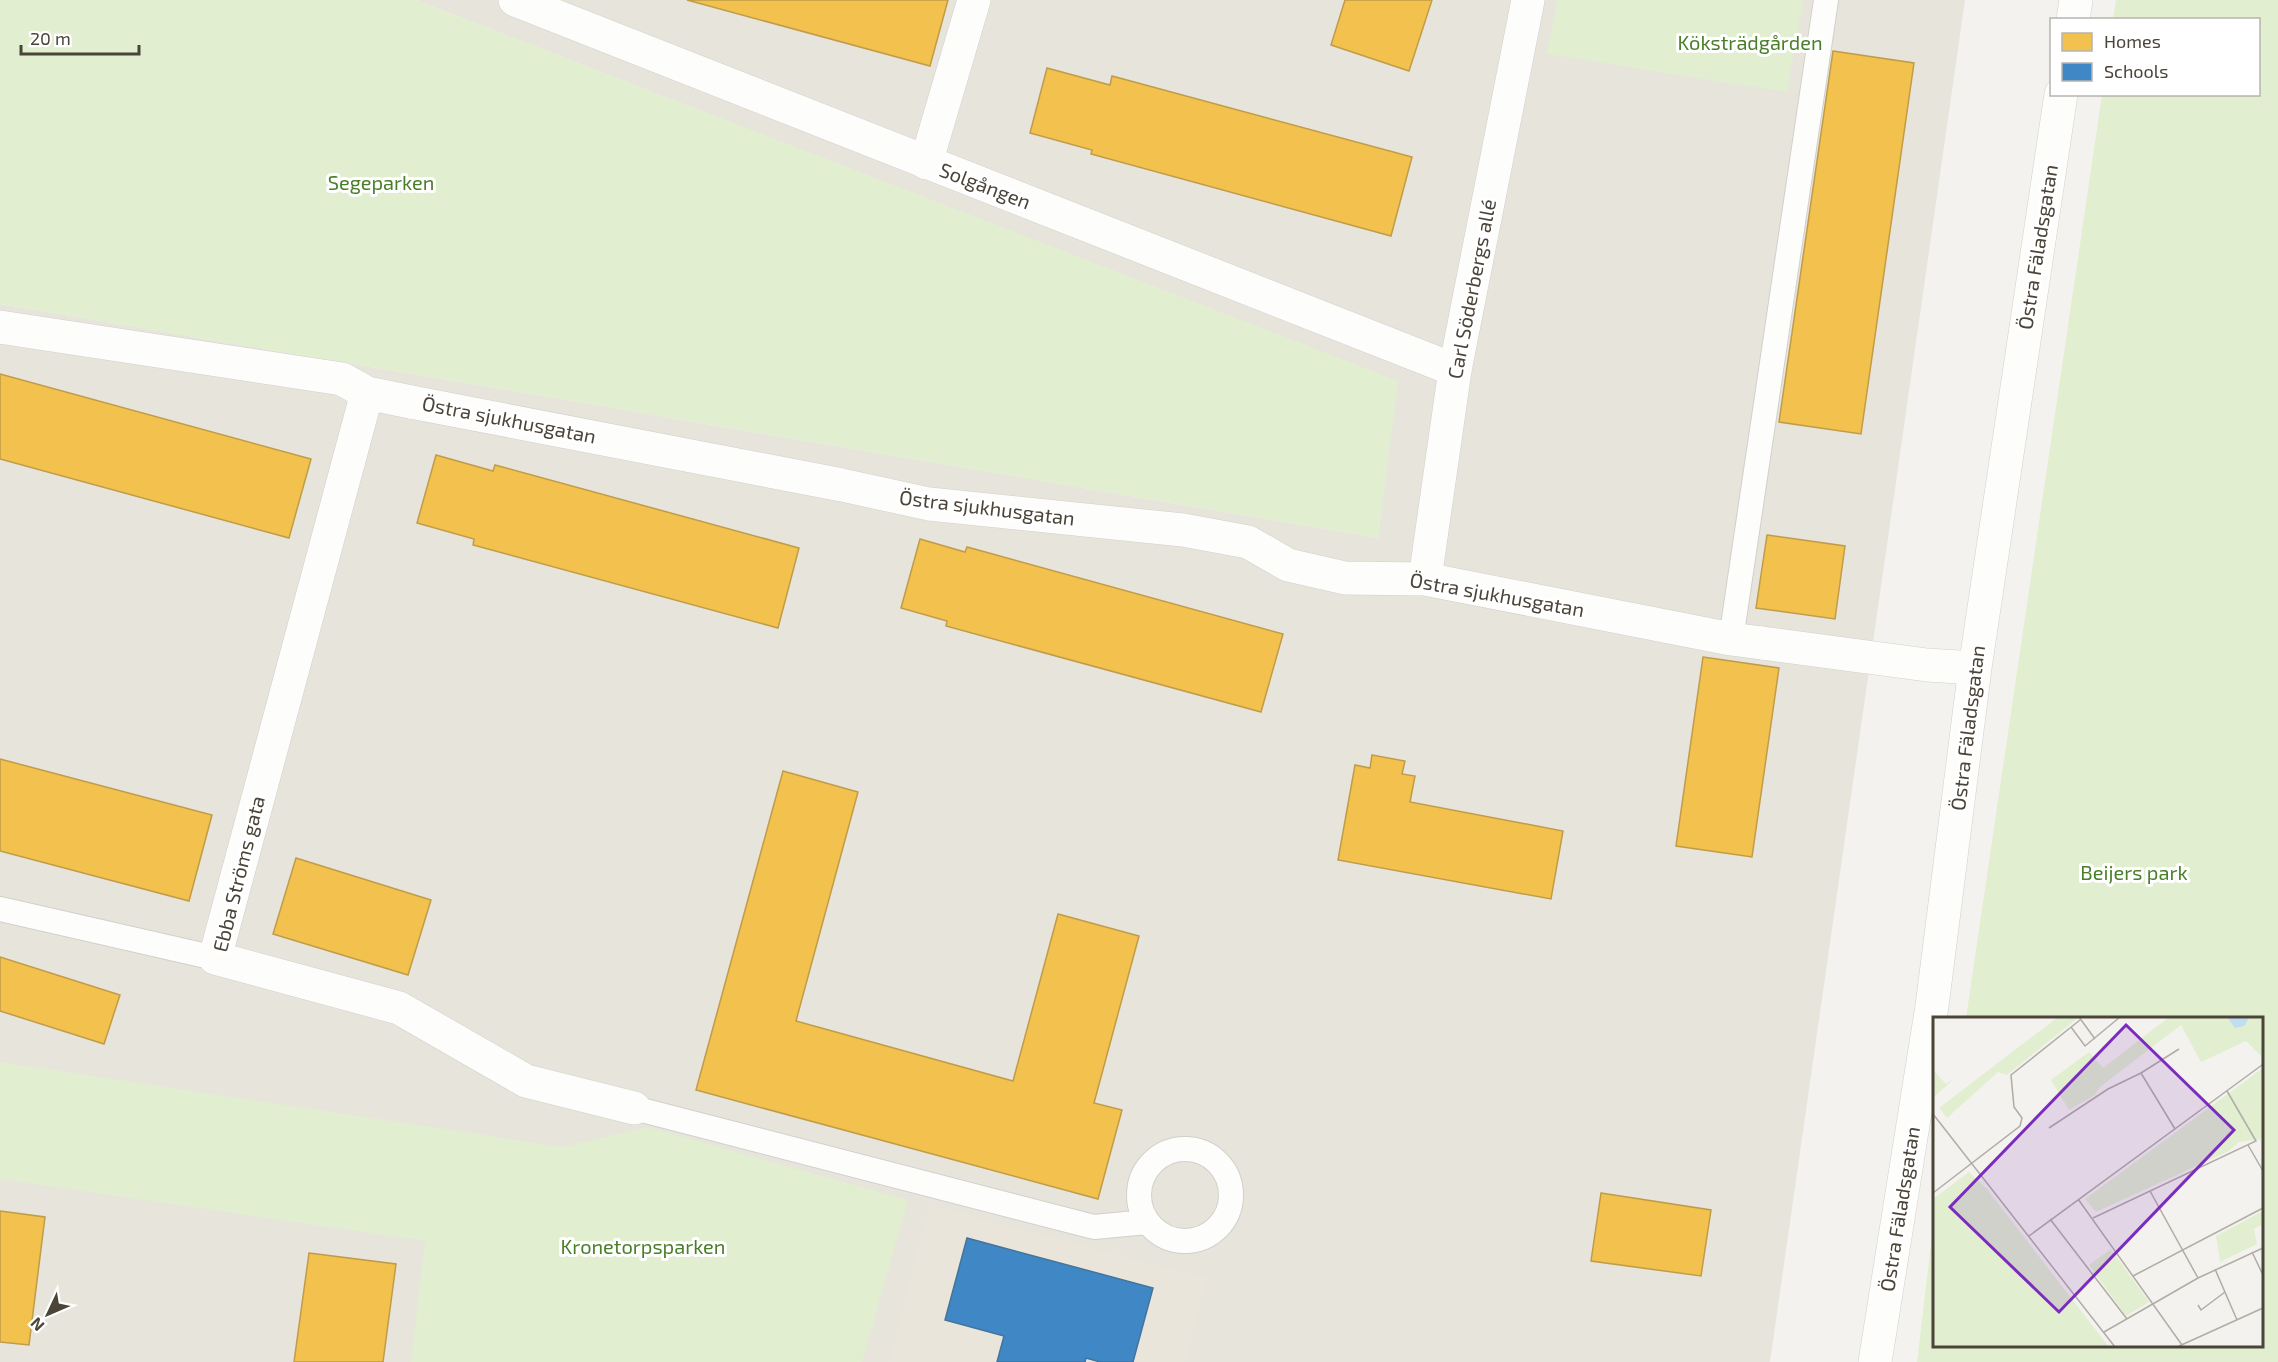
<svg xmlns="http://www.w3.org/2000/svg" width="2278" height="1362" font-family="'Exo 2',sans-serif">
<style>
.residential{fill:#e7e4dc}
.education{fill:#eae5da}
.green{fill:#e1eecf}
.homes{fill:#f2c14e;stroke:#c09c48;stroke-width:1.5}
.schools{fill:#3f88c5;stroke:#43749b;stroke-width:1.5}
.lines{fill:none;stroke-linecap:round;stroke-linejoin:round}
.service-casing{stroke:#d2d0cb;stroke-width:26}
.pedestrian-casing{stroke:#d2d0cb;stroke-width:34}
.minor-casing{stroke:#d2d0cb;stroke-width:34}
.service{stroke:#fdfdfc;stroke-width:24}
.pedestrian{stroke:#fdfdfc;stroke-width:33}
.minor{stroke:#fdfdfc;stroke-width:33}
.labels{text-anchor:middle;stroke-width:6;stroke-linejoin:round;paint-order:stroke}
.park-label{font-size:20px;fill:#4a7f2a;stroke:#fff}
.street-label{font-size:20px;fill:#4b4439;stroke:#fff}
.inset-road{fill:none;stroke:#b0aca6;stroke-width:1.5}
.view{fill:#7b2cbf;fill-opacity:0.15;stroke:#7b2cbf;stroke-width:3}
.inset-edge{fill:none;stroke:#4b4439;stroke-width:3}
</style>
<rect width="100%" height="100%" fill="#f4f2ee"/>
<path class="residential" d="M416,0H1965L1770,1362H0V304L1378,538L1397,381Z"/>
<path class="education" d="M930,1205L1207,1278L1185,1362H889Z"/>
<path class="green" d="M0,0H416L1398,381L1378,538L0,304Z
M1557,0H1803L1787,92L1547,54Z
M2116,0H2278V1362H1917L1934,1220V1346H2262V1018H1966L2102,95L2258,94V20L2113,19Z
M0,1062L563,1147L647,1127L908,1200L862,1362H411L425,1241L0,1179Z"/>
<path class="homes" d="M687,0H948L930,66Z
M1345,0H1432L1409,71L1331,45Z
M1833,51L1914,63L1861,434L1779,422Z
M1047,68L1110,85L1112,76L1412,157L1391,236L1091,154L1092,150L1030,133Z
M0,374L311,459L289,538L0,459Z
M436,455L493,471L495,465L799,548L778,628L473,545L474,539L417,523Z
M1767,535L1845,546L1835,619L1756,608Z
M920,539L965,552L967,547L1283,634L1261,712L946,626L947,621L901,608Z
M1703,657L1779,668L1752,857L1676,846Z
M1372,755L1405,761L1402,774L1415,776L1410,802L1563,831L1551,899L1338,860L1355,765L1370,768Z
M0,759L212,815L189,901L0,851Z
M783,771L858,792L796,1021L1013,1081L1058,914L1139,936L1094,1103L1122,1110L1098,1199L696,1090Z
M296,858L431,900L408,975L273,934Z
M0,957L120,995L104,1044L0,1011Z
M1601,1193L1711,1210L1701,1276L1591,1261Z
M0,1211L45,1217L29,1345L0,1342Z
M309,1253L396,1264L383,1362H294Z"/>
<path class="schools" d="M967,1238L1153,1288L1133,1362H1100L1086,1358L1085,1362H997L1004,1336L945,1320Z"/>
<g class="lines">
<g class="service-casing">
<path id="service" d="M1731,639L1826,0
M0,909L215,958
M634,1108L1094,1227L1147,1222
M1139 1195a46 46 0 1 1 92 0a46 46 0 1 1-92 0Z"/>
</g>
<g class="pedestrian-casing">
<path id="pedestrian" d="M411,402L842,485L929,504L1183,530L1248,542L1288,565L1345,578L1425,579L1731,639L1762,643
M1425,579L1455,370"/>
</g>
<g class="minor-casing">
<path id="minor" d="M515,0L1455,370L1528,0
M2073,20L2076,0
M926,163L974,0
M0,327L342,379L367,393L411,402
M367,393L215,958L399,1008L526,1081L634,1108
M1762,643L1927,665L1975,668
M1875,1362L1932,1006L1975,668L2061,94"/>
</g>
<use href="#service" class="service"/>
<use href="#pedestrian" class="pedestrian"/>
<use href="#minor" class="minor"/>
</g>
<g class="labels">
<g class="park-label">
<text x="1750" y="50">Köksträdgården</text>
<text x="381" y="190">Segeparken</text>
<text x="2134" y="880">Beijers park</text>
<text x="643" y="1254">Kronetorpsparken</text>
</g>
<g class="street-label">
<text transform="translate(985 186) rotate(21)" y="7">Solgången</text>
<text transform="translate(2038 247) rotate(-81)" y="7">Östra Fäladsgatan</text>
<text transform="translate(1472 289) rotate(-79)" y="7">Carl Söderbergs allé</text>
<text transform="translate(509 420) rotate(11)" y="7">Östra sjukhusgatan</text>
<text transform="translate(987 508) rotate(7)" y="7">Östra sjukhusgatan</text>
<text transform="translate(1497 595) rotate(10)" y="7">Östra sjukhusgatan</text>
<text transform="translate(1968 728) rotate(-83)" y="7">Östra Fäladsgatan</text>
<text transform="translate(239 874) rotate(-76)" y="7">Ebba Ströms gata</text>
<text transform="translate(1900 1209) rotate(-81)" y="7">Östra Fäladsgatan</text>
</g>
</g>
<g transform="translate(1933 1017)">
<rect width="330" height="330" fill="#f4f2ee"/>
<path d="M125,0H146L74,58L65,55L14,101L6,91ZM236,0H330V41L313,24L268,45L248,8L167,70L162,78L136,93L118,63L156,35L170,51ZM330,51V122L306,125L296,134L163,195L152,182ZM0,53L13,67L22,61L0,81ZM36,155L54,172L176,330H0V182ZM330,194V207L321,212L324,227L287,245L283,219ZM178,232L216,285L193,299L156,248Z" fill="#e1eecf"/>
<path d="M294,0H316V1L311,9L302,11Z" fill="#c0ddf1"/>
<path class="inset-road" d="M146,0L162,22M138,10L152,29L187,0M208,56L246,32M0,97L182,330M116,111L175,72L208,56L242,112M315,128L330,154M217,174L265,261M0,176L87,109L89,101L81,90L78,58L147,3M145,182L249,328M160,201L323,124L294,74M117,202L194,302M96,219L329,48M319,235L330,258M282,252L304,303M200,259L330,191M265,288L268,293L292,275M171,315L265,261L330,231M244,330L330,291"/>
<path class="view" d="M193,8L301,113L126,295L17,190Z"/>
<rect width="330" height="330" class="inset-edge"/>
</g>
<rect x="2050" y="18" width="210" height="78" fill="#ffffff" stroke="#b7b4b0" stroke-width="1.5"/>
<rect x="2062" y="33" width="30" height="18" fill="#f2c14e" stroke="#b7b4b0" stroke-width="1.5"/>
<text x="2104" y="48" font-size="18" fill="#4b4439">Homes</text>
<rect x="2062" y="63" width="30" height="18" fill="#3f88c5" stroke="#b7b4b0" stroke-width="1.5"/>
<text x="2104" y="78" font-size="18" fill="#4b4439">Schools</text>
<g transform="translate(48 1314) rotate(226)" stroke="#ffffff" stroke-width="4.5" paint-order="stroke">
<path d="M0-4.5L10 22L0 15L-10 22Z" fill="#4b4439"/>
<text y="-9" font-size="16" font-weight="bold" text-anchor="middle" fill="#4b4439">N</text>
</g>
<path d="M21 45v9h118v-9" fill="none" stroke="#4b4439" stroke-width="3"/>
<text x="30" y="45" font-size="18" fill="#4b4439" stroke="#ffffff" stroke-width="4.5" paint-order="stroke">20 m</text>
</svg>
